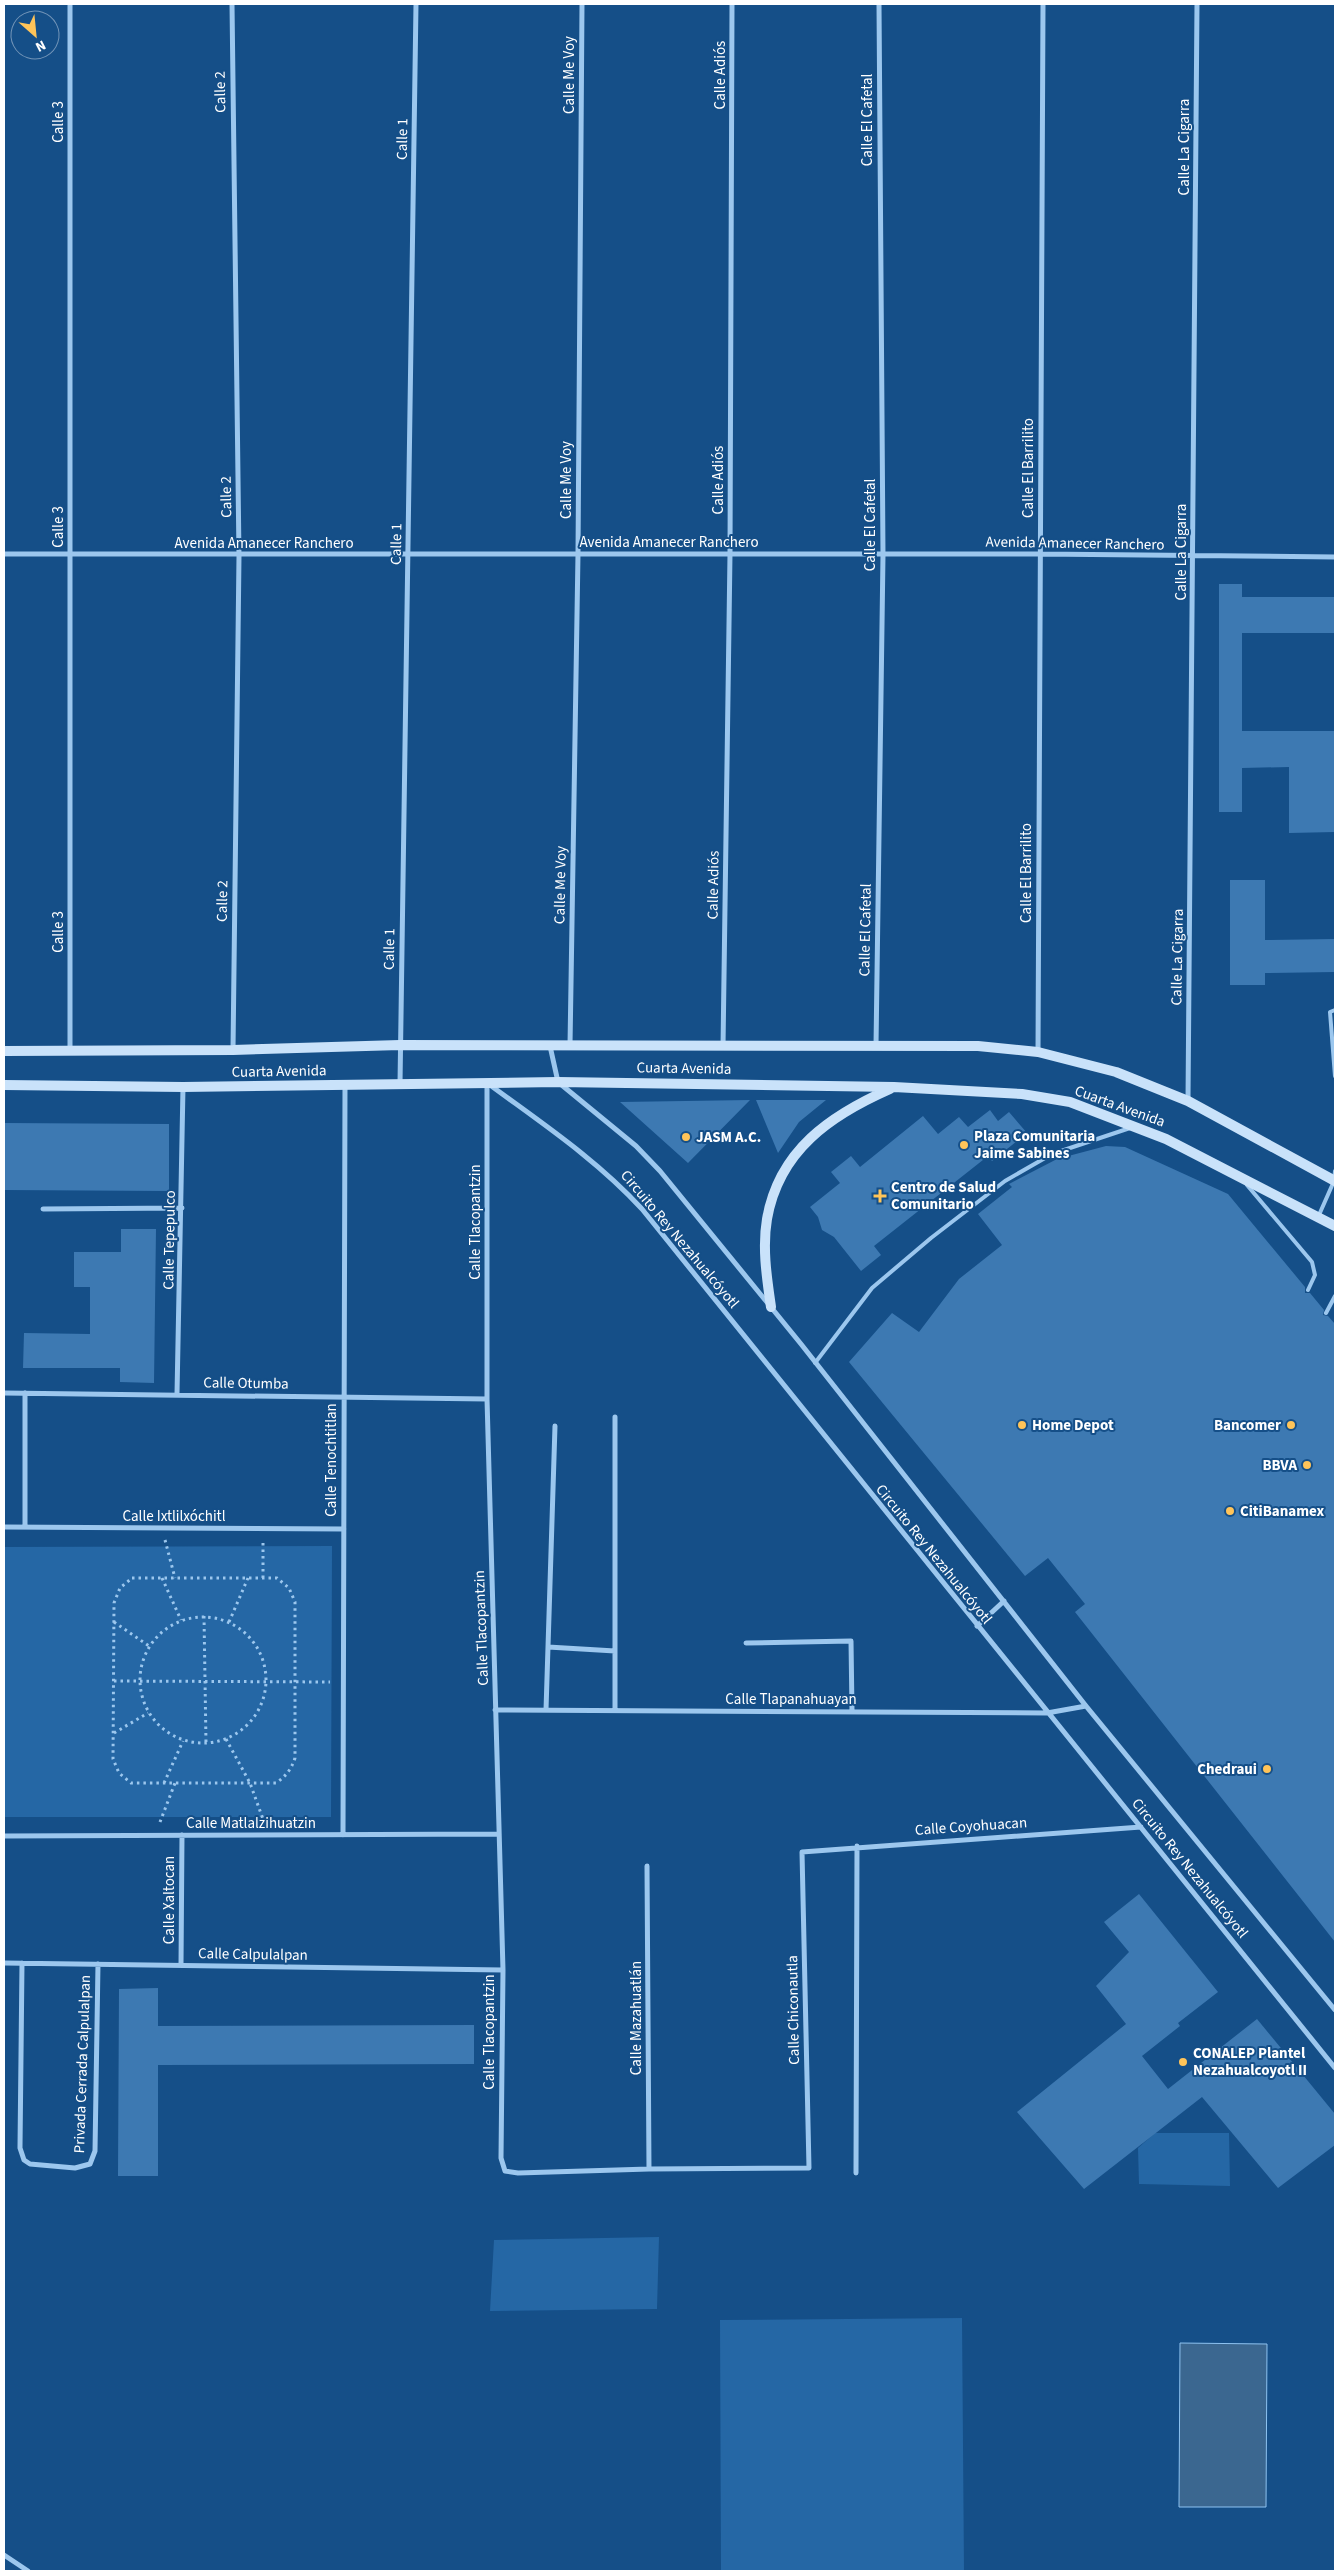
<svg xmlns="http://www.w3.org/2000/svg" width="1339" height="2575" font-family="'Source Sans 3',sans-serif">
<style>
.green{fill:#2567a5}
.water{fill:#3b6790;stroke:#8ec3f1}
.building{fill:#3d79b2}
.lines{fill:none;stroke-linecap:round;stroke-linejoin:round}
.path{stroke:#9cc7ee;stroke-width:3;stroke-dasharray:2.5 4;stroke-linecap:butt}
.lane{stroke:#9cc7ee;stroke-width:4}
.street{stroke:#9cc7ee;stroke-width:5}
.secondary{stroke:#c9e2fa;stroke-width:10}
.poi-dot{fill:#ffc459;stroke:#154f88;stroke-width:2}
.labels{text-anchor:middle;stroke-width:4;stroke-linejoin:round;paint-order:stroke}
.street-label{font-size:15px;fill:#fff;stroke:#154f88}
.poi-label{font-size:15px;font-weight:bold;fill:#fff;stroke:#154f88;text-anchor:start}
</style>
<rect width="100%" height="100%" fill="#154f88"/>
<path class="green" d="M332,1546L331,1817H4V1547Z
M1155,2133H1229L1230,2186L1139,2184L1138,2148Z
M659,2237L657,2309L490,2311L494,2240Z
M962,2318L964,2571H721L720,2320Z"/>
<path class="water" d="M1180,2343L1267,2344L1266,2507H1179Z"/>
<path class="building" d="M1219,584H1242V597H1335V633H1242V731H1335V832L1289,833V767L1242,768V812H1219Z
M1230,880H1265V940L1335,939V972L1265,973V985H1230Z
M750,1100L688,1163L620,1102Z
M756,1100H826L799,1122L778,1153Z
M990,1110L998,1121L1009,1112L1027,1133L992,1161L988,1156L874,1246L881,1255L861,1271L834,1237L822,1230L818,1217L810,1207L840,1183L831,1172L851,1156L860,1167L923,1116L938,1134L959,1117L968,1127Z
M4,1123L169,1124V1191L4,1190Z
M1106,1146L1125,1147L1228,1194L1305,1287V1293H1310L1324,1310L1323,1315L1328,1316L1335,1324V1942L1075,1612L1085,1604L1048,1558L1025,1576L849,1362L892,1313L919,1332L959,1279L1002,1245L978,1214L1012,1187L1009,1184L1057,1159Z
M121,1229H156L154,1383L120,1382V1368H23L24,1333L90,1334V1287H74V1252H121Z
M1139,1894L1218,1992L1178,2023L1180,2026L1142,2056L1168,2089L1257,2019L1335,2114V2145L1278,2188L1202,2097L1084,2189L1017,2112L1126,2024L1096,1986L1129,1952L1104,1922Z
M158,1988V2026L474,2025V2064L158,2065V2176H118L119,1989Z"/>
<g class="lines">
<path class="path" d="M165,1540L175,1578
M132,1578H277L289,1588L295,1602V1758C291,1770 286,1776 276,1783H131L119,1773L113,1759L114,1603L120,1588Z
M162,1578L181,1620
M263,1578V1541
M204,1616L206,1743
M140 1680a63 63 0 1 1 126 0a63 63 0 1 1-126 0Z
M114,1622L149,1646
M229,1622L248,1578
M114,1681L330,1682
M114,1733L148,1713
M226,1739L250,1783L264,1822
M164,1783L183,1741
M160,1822L175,1783"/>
<path class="lane" d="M1335,1010L1330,1012L1335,1076
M1247,1185L1312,1262L1315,1275L1308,1290
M1319,1215L1334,1181L1335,1171
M1326,1313L1335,1296
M815,1363L872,1288L931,1238L1005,1181L1052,1154L1130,1128"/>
<path class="street" d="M232,4L239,556L233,1050
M4,554H1040L1335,557
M570,1045L578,554L582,4
M550,1046L558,1082L636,1146L660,1171L801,1344L1086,1706L1335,2010
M876,1046L883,555L879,4
M723,1047L730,554L732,4
M70,1051V4
M1038,1052L1043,4
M487,1083V1399L503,1970L501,2158L505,2171L518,2173L649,2169L809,2168L802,1852L1141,1827
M400,1084L416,4
M490,1085C543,1124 597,1160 642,1209L1335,2068
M1188,1100L1197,4
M43,1209L182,1208
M4,1393L487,1399
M177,1394L183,1087
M615,1417V1710
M4,1527L344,1529
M25,1527V1393
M977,1626L1004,1601
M746,1643L851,1641L852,1711
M548,1647L615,1651
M495,1710L1047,1713L1086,1706
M546,1710L555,1426
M343,1835L345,1085
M4,1836L499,1834
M647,1866L649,2169
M4,1963L503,1970
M22,1963L20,2148L24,2160L30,2164L75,2168L90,2164L95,2151L98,1964
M181,1965L182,1835
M856,2173L857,1846
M4,2555L28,2571"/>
<path class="secondary" d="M4,1051L233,1050L400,1045L978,1046L1038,1052L1116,1072L1188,1101L1335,1181
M4,1085L183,1087L558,1082L894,1087L1022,1094L1070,1102L1166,1139L1335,1226
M771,1307C767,1279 762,1248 767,1219C779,1150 831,1115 890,1089"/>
</g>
<g class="poi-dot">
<circle cx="686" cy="1137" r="5"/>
<circle cx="964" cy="1145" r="5"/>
<path d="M877.5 1188.5h5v5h5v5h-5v5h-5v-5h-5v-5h5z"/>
<circle cx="1022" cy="1425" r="5"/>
<circle cx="1291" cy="1425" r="5"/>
<circle cx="1307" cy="1465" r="5"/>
<circle cx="1230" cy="1511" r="5"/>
<circle cx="1267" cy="1769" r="5"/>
<circle cx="1183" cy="2062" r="5"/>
</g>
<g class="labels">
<g class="street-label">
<text transform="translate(569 75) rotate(-90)" y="5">Calle Me Voy</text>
<text transform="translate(720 75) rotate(-90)" y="5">Calle Adiós</text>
<text transform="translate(220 92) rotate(-91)" y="5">Calle 2</text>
<text transform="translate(867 120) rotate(-90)" y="5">Calle El Cafetal</text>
<text transform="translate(58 122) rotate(-90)" y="5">Calle 3</text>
<text transform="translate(402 139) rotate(-89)" y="5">Calle 1</text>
<text transform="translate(1184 147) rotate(-90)" y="5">Calle La Cigarra</text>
<text transform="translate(1028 468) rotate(-90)" y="5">Calle El Barrilito</text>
<text transform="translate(566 480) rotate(-90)" y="5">Calle Me Voy</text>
<text transform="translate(718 480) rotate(-90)" y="5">Calle Adiós</text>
<text transform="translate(226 497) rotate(-91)" y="5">Calle 2</text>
<text transform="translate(870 525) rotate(-90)" y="5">Calle El Cafetal</text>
<text transform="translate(58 527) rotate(-90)" y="5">Calle 3</text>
<text x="669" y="547">Avenida Amanecer Ranchero</text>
<text x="264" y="548">Avenida Amanecer Ranchero</text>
<text transform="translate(1075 543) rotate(1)" y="5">Avenida Amanecer Ranchero</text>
<text transform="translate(396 544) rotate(-89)" y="5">Calle 1</text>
<text transform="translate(1181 552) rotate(-90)" y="5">Calle La Cigarra</text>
<text transform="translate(1026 873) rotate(-90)" y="5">Calle El Barrilito</text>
<text transform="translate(560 885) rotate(-89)" y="5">Calle Me Voy</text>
<text transform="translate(713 885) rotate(-89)" y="5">Calle Adiós</text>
<text transform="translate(222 901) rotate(-89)" y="5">Calle 2</text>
<text transform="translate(865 930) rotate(-89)" y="5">Calle El Cafetal</text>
<text transform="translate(58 932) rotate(-90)" y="5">Calle 3</text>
<text transform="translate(389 949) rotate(-89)" y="5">Calle 1</text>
<text transform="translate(1177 957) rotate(-89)" y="5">Calle La Cigarra</text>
<text transform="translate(684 1068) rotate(1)" y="5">Cuarta Avenida</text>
<text transform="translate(279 1071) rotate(-1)" y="5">Cuarta Avenida</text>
<text transform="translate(1120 1106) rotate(20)" y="5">Cuarta Avenida</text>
<text transform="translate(475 1222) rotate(-90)" y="5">Calle Tlacopantzin</text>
<text transform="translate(680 1239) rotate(50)" y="5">Circuito Rey Nezahualcóyotl</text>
<text transform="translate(169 1240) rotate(-89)" y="5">Calle Tepepulco</text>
<text transform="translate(246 1383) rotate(1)" y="5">Calle Otumba</text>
<text transform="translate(331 1460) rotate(-90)" y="5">Calle Tenochtitlan</text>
<text x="174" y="1521">Calle Ixtlilxóchitl</text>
<text transform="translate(934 1554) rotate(51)" y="5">Circuito Rey Nezahualcóyotl</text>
<text transform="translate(481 1628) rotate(-92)" y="5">Calle Tlacopantzin</text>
<text x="791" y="1704">Calle Tlapanahuayan</text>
<text x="251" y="1828">Calle Matlalzihuatzin</text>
<text transform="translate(971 1826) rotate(-4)" y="5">Calle Coyohuacan</text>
<text transform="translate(1190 1868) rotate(51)" y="5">Circuito Rey Nezahualcóyotl</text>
<text transform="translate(169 1900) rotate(-90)" y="5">Calle Xaltocan</text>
<text transform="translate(253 1954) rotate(1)" y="5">Calle Calpulalpan</text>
<text transform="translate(793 2010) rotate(-91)" y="5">Calle Chiconautla</text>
<text transform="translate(636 2018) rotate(-90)" y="5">Calle Mazahuatlán</text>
<text transform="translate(489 2032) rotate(-90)" y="5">Calle Tlacopantzin</text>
<text transform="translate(82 2064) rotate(-88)" y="5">Privada Cerrada Calpulalpan</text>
</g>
<g class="poi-label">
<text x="974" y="1141">Plaza Comunitaria<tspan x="974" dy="17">Jaime Sabines</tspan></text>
<text x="696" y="1142">JASM A.C.</text>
<text x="891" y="1192">Centro de Salud<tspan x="891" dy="17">Comunitario</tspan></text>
<text x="1032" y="1430">Home Depot</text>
<text x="1281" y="1430" text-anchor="end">Bancomer</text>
<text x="1297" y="1470" text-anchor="end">BBVA</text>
<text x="1240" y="1516">CitiBanamex</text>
<text x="1257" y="1774" text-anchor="end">Chedraui</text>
<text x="1193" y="2058">CONALEP Plantel<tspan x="1193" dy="17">Nezahualcoyotl II</tspan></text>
</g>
</g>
<rect width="1339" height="2575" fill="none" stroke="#ffffff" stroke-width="10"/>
<g transform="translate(35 35) rotate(153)"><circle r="24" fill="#154f88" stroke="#7395b8"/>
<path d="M0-4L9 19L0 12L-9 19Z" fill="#ffc459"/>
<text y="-8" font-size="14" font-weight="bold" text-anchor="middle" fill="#ffffff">N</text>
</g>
</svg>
